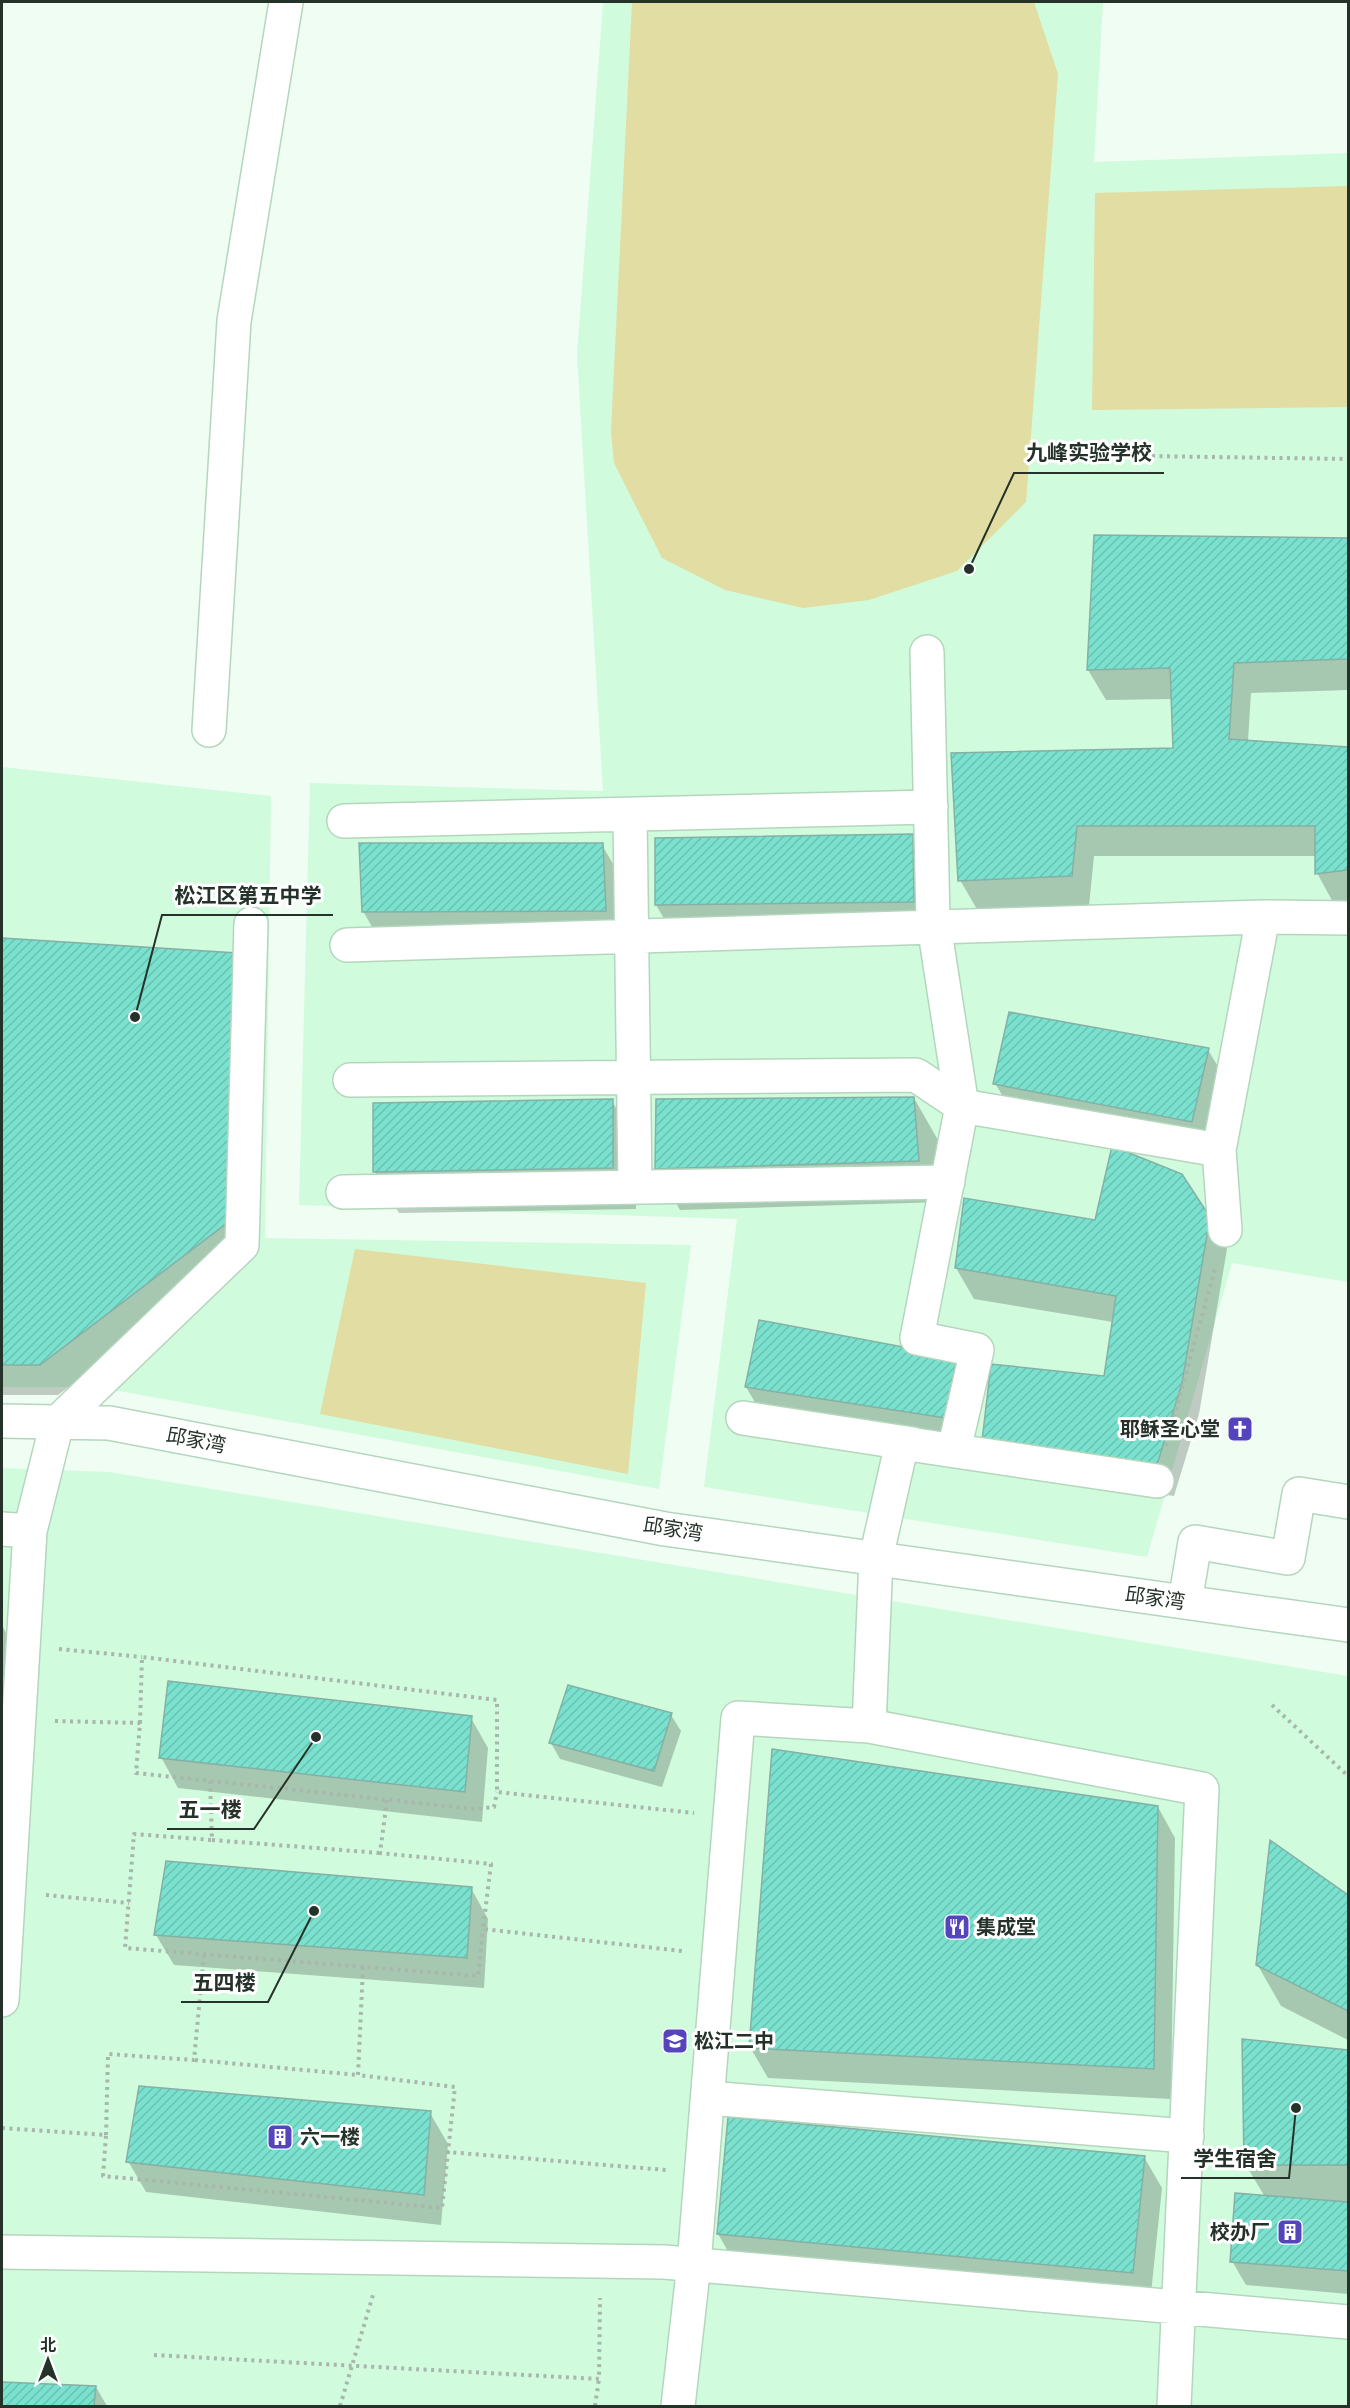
<svg xmlns="http://www.w3.org/2000/svg" width="1350" height="2408" font-family="'Exo 2','Noto Sans SC',sans-serif">
<style>
.built{fill:#d1fbdd}
.pitch{fill:#e2dda2}
.shadow{fill:#0003}
.building{fill:url(#building-hatch);stroke:#84b0a6;stroke-width:1.5}
.lines{fill:none;stroke-linecap:round;stroke-linejoin:round}
.minor-casing{stroke:#b4d6bd;stroke-width:36}
.path{stroke:#a8b6ac;stroke-width:4;stroke-dasharray:3 4.5;stroke-linecap:butt}
.minor{stroke:#fff;stroke-width:33}
.labels{text-anchor:middle;stroke-width:6;stroke-linejoin:round;paint-order:stroke}
.poi-label{font-size:20px;font-weight:bold;fill:#253229;stroke:#fff;text-anchor:start}
.street-label{font-size:20px;fill:#253229;stroke:#fff}
.leader{fill:none;stroke:#253229;stroke-width:2}
.callout-dot{fill:#253229;stroke:#fff;stroke-width:2}
.callout-label{font-size:21px;text-anchor:middle;font-weight:bold;fill:#253229;stroke:#fff;stroke-width:6;stroke-linejoin:round;paint-order:stroke}
</style>
<defs>
<pattern id="building-hatch" width="6" height="6" patternUnits="userSpaceOnUse" patternTransform="scale(1.5)"><rect width="6" height="6" fill="#7ae1ce"/><path d="M-1 1l2-2M0 6l6-6M5 7l2-2" fill="none" stroke="#69c2b1"/></pattern>
</defs>
<rect width="100%" height="100%" fill="#effdf3"/>
<path class="built" d="M603,2H1103L1094,162L1348,153V1282L1232,1263L1147,1557L704,1487L737,1219L299,1205L310,783L603,791L577,355Z
M2,767L271,796L265,1238L691,1245L659,1489L97,1387H2Z
M2,1468L109,1472L1348,1676V2406H2Z"/>
<path class="pitch" d="M632,2H1034L1058,74L1026,502L957,571L869,600L803,608L725,590L662,558L614,463L611,431Z
M1348,186V407L1092,410L1095,193Z
M355,1249L646,1283L628,1474L320,1414Z"/>
<path class="shadow" d="M1096,536L1348,540V690L1251,693L1248,741L1348,749V903L1334,904L1317,873V856H1094L1089,906L978,911L960,880L1174,749L1173,699L1106,700L1088,670Z
M912,835L936,877L938,943L680,946L656,905Z
M602,845L626,886L629,952L387,953L363,911Z
M2,940L236,954L248,1251L58,1395H2Z
M1208,1050L1222,1073L1205,1145L1009,1107L995,1083Z
M914,1098L938,1140L942,1202L680,1210L656,1168Z
M612,1101L636,1142V1209L399,1213L375,1172Z
M1209,1218L1227,1249L1199,1414L1174,1496L1001,1471L1105,1378L1113,1322L974,1299L956,1268L1096,1222Z
M956,1359L970,1383L958,1441L760,1411L746,1387Z
M2,1625L11,1642L2,1733Z
M671,1715L681,1731L662,1787L560,1759L551,1743Z
M471,1718L488,1748L482,1822L178,1788L161,1757Z
M1158,1807L1175,1838L1171,2099L768,2078L750,2047Z
M1271,1843L1348,1896V2040L1281,2006L1257,1964Z
M471,1888L488,1919L484,1988L174,1965L156,1935Z
M1244,2040L1348,2052V2294L1246,2285L1232,2261L1265,2197L1246,2165Z
M430,2113L448,2144L441,2225L146,2192L128,2161Z
M730,2119L1144,2157L1162,2188L1150,2303L736,2265L718,2234Z
M3,2383L96,2387L107,2406H2Z"/>
<path class="building" d="M1094,535L1348,538V659L1234,663L1229,739L1348,747V870L1315,874V826H1077L1072,876L958,881L951,753L1173,748L1170,668L1087,670Z
M913,834L914,902L655,905V838Z
M359,843H603L606,911L362,912Z
M2,938L237,953L231,1220L40,1365H2Z
M1009,1012L1209,1048L1192,1122L993,1084Z
M914,1097L919,1161L655,1169L656,1099Z
M613,1099V1168L373,1172V1103Z
M1112,1146L1182,1174L1210,1217L1182,1383L1157,1465L982,1441L991,1364L1104,1376L1116,1296L955,1268L964,1198L1095,1220Z
M759,1320L957,1357L945,1418L745,1387Z
M168,1681L472,1716L465,1792L159,1758Z
M568,1685L672,1713L654,1771L549,1743Z
M772,1749L1158,1806L1154,2069L749,2048Z
M1270,1840L1348,1895V2011L1256,1965Z
M166,1861L472,1887L467,1958L154,1935Z
M1242,2039L1348,2050V2165H1244Z
M139,2086L431,2111L424,2195L126,2162Z
M728,2117L1145,2156L1133,2273L717,2234Z
M1235,2193L1348,2202V2271L1230,2262Z
M2,2382L96,2386L94,2406H2Z"/>
<g class="lines">
<g class="minor-casing">
<path id="minor" d="M927,652L933,919L962,1106L917,1338L977,1350L954,1450
M209,730L234,321L286,2
M630,815L635,1187
M344,821L931,807
M347,945L1263,917
M350,1080L916,1075L962,1106L1219,1150L1263,917L1348,918
M1219,1150L1225,1230
M343,1192L948,1182
M743,1418L913,1444
M2,1421L109,1423L665,1529L1348,1625
M2,1529L30,1531
M1185,1602L1195,1542L1288,1558L1299,1494L1348,1502
M869,1726L1202,1789L1174,2406
M2,2000L30,1531L57,1423L242,1245L251,924
M708,2098L1187,2136
M2,2252L664,2262L1348,2322
M678,2406L694,2264L738,1718L869,1726L876,1558L902,1443L1157,1481"/>
</g>
<path class="path" d="M1077,455L1348,459
M1166,1446L1216,1265
M59,1649L142,1657
M1272,1705L1348,1776
M55,1721L140,1723L136,1773L474,1809L494,1807L497,1792
M140,1723L142,1657L497,1700V1792L694,1813
M210,1781L212,1840L134,1834L125,1948L478,1976L483,1929
M387,1800L380,1853L491,1864L483,1929L682,1951
M212,1840L380,1853
M46,1895L129,1903
M363,1967L358,2075L455,2087L448,2152
M195,2060L358,2075
M2,2128L106,2135L103,2176L442,2208L448,2152L666,2170
M106,2135L108,2054L194,2060L204,1955
M154,2355L599,2379L600,2298
M340,2406L373,2295
M595,2406L599,2379"/>
<use href="#minor" class="minor"/>
</g>
<defs>
<g id="church-square" transform="scale(1.35)"><rect x="-9" y="-9" width="18" height="18" rx="4" fill="#5445bd" stroke="#fff"/><path d="M-1.2-6h2.4v3.5h3.3v2.4h-3.3V6h-2.4V-.1h-3.3v-2.4h3.3Z" fill="#fff"/></g>
<g id="restaurant-square" transform="scale(1.35)"><rect x="-9" y="-9" width="18" height="18" rx="4" fill="#5445bd" stroke="#fff"/><path d="M-5-6h1v4h1v-4h1v4h1v-4h1v5L-1.5 .5V6h-2V.5L-5-1ZM5-6V6H3V1.5H1.5Q1.5-4 5-6Z" fill="#fff"/></g>
<g id="school-square" transform="scale(1.35)"><rect x="-9" y="-9" width="18" height="18" rx="4" fill="#5445bd" stroke="#fff"/><path d="M0-5L7-2L0 1L-7-2ZM-4 1L0 2.5L4 1V4Q0 6-4 4Z" fill="#fff"/></g>
<g id="building-square" transform="scale(1.35)"><rect x="-9" y="-9" width="18" height="18" rx="4" fill="#5445bd" stroke="#fff"/><path d="M-4-6H4V6H1V3H-1V6H-4ZM-2.5-4.3h1.7v1.8h-1.7ZM.8-4.3h1.7v1.8H.8ZM-2.5-1h1.7V.8h-1.7ZM.8-1h1.7V.8H.8Z" fill="#fff"/></g>
</defs>
<g fill-rule="evenodd">
<use href="#church-square" x="1240" y="1429"/>
<use href="#restaurant-square" x="957" y="1927"/>
<use href="#school-square" x="675" y="2041"/>
<use href="#building-square" x="280" y="2137"/>
<use href="#building-square" x="1290" y="2232"/>
</g>
<g class="labels">
<g class="poi-label">
<text x="1220" y="1436" text-anchor="end">耶稣圣心堂</text>
<text x="976" y="1934">集成堂</text>
<text x="694" y="2048">松江二中</text>
<text x="300" y="2144">六一楼</text>
<text x="1270" y="2239" text-anchor="end">校办厂</text>
</g>
<g class="street-label">
<text transform="translate(196 1440) rotate(11)" y="7">邱家湾</text>
<text transform="translate(673 1529) rotate(9)" y="7">邱家湾</text>
<text transform="translate(1155 1598) rotate(8)" y="7">邱家湾</text>
</g>
</g>
<path class="leader" d="M969 569L1014 473H1164M135 1017L162 915H333M316 1737L254 1829H167M314 1911L268 2002H181M1296 2108L1289 2178H1181"/>
<g class="callout-dot">
<circle cx="969" cy="569" r="6"/>
<circle cx="135" cy="1017" r="6"/>
<circle cx="316" cy="1737" r="6"/>
<circle cx="314" cy="1911" r="6"/>
<circle cx="1296" cy="2108" r="6"/>
</g>
<g class="callout-label">
<text x="1089" y="460">九峰实验学校</text>
<text x="248" y="903">松江区第五中学</text>
<text x="210" y="1817">五一楼</text>
<text x="224" y="1990">五四楼</text>
<text x="1235" y="2166">学生宿舍</text>
</g>
<rect width="1350" height="2408" fill="none" stroke="#253229" stroke-width="6"/>
<g transform="translate(48 2360)" stroke="#ffffff" stroke-width="4.5" paint-order="stroke">
<path d="M0-4.5L10 22L0 15L-10 22Z" fill="#253229"/>
<text y="-9" font-size="16" font-weight="bold" text-anchor="middle" fill="#253229">北</text>
</g>
</svg>
